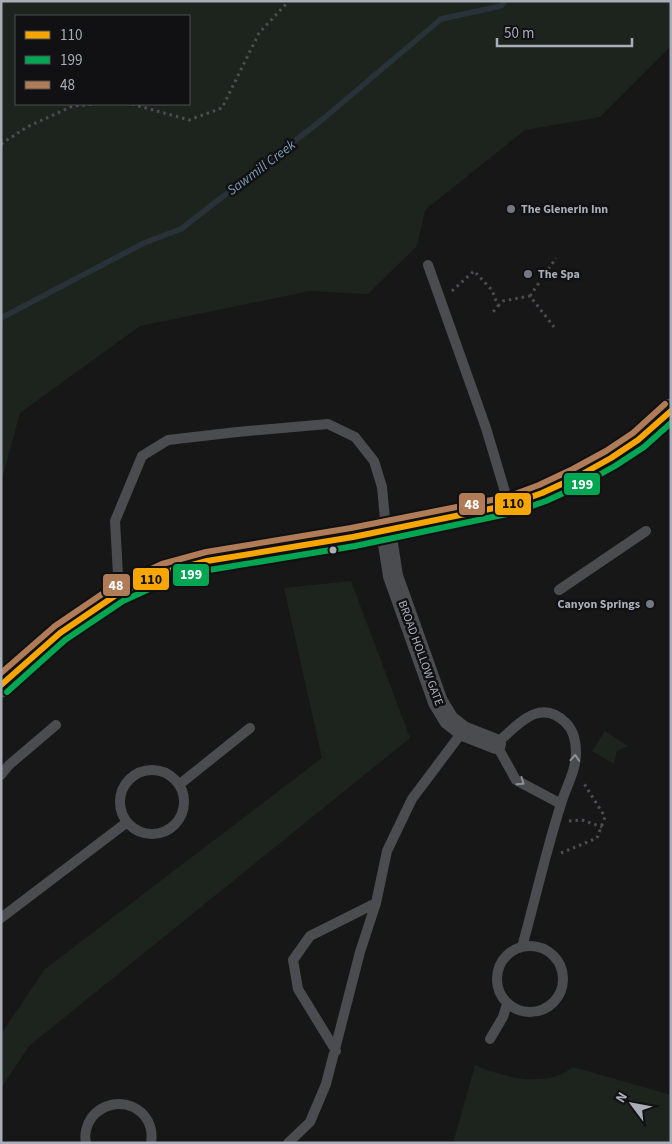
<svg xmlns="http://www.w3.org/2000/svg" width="672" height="1144" font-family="'Source Sans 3',sans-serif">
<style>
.green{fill:#1d241e;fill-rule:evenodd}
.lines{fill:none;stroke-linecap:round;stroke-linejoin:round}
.stream{stroke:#2a3239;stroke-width:5.5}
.path{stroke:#4d4e52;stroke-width:3;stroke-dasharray:2.5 4;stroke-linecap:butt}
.service{stroke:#4b4c50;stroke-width:10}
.minor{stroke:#4b4c50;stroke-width:20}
.tertiary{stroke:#4b4c50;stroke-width:25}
.bus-1-casing{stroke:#111113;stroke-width:10}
.bus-2-casing{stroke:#111113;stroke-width:10}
.bus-3-casing{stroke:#111113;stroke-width:10}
.bus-1{stroke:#f7a600;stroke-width:6}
.bus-2{stroke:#00a651;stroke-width:6}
.bus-3{stroke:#b07c57;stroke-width:6}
.oneway{stroke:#8c9099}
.poi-dot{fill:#757880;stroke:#111113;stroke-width:2}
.bus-dot{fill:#a8adb8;stroke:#111113;stroke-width:2}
.labels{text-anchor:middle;stroke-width:5;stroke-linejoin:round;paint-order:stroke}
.poi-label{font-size:12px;font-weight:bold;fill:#a8adb8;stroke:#111113;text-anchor:start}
.street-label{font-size:12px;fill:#a8adb8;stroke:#111113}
.water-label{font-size:14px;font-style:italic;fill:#7f9bb3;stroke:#111113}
.line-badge{stroke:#111113;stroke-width:2}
.badge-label{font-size:14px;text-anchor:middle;font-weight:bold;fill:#fff}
.pale-badge-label{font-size:14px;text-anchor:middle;font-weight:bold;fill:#111}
</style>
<rect width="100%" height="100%" fill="#171717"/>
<path class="green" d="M1,1H671V46L600,117L525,130L425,210L417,246L368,294L309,291L140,326L20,413L1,483ZM16,16H189V104H16Z
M351,581L410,738L29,1046L1,1088V1034L45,969L322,758L284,588Z
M605,731L628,746L617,751L614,764L592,751Z
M475,1065C500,1076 533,1085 560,1075C564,1073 569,1070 573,1067L671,1095V1143H453Z"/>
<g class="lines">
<path class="stream" d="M1,318L144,243L181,229L323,119L441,19L501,6L505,1"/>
<path class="path" d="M132,104L189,120L222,108L259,33L289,1
M1,144L27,127L73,106L96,104
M452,291L474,271L492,290L498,306L493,312
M530,296L556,258
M498,306L503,301L530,296L554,327
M569,821L582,820L602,827
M561,853L597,838L605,817L583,782"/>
<path class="service" d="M428,265L486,428L509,505
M559,590L646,531
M119,593L115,521L142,456L168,440L237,432L328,424L355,437L374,461L382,487L386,530
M120 802a32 32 0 1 1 64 0a32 32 0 1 1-64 0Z
M1,775L9,765L56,725
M180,784L250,728
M1,918L126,823
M497 979a33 33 0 1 1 66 0a33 33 0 1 1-66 0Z
M522,947C535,900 546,851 561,804C566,787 576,771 576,753C576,742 574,730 565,722C539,697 517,726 496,744L516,780L561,804
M490,1039L503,1017L507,1004
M336,1051L298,989L293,960L310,936L376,903
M86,1143C84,1134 87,1124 92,1117C115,1090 157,1108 151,1143
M288,1143L310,1122L326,1084L360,952L376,903L387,851L412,799L463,731"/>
<path class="minor" d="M386,531L393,576L438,702L449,720L463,731L496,744"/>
<path class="tertiary" d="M1,685L60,633L119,593L166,572L207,561L353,537L509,505L542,493L577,477L611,458L638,440L671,411"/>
<g class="bus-1-casing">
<path id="bus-1" d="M1,685L60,633L119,593L166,572L207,561L353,537L509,505L542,493L577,477L611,458L638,440L671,411"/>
</g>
<g class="bus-2-casing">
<path id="bus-2" d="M7,692L65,640L123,601L169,580L209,570L355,546L512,513L546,501L581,485L615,466L644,447L671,423"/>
</g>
<g class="bus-3-casing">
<path id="bus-3" d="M1,673L55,626L114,586L162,564L206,552L351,528L507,497L539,485L573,469L606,451L633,433L665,404"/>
</g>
<use href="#bus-1" class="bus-1"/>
<use href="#bus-2" class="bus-2"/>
<use href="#bus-3" class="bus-3"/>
</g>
<defs><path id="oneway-chevron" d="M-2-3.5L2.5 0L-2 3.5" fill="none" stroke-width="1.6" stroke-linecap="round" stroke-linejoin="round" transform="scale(1.25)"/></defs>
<g class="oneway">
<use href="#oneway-chevron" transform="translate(575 758) rotate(-86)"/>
<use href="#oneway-chevron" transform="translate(521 782) rotate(35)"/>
</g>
<g class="poi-dot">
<circle cx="511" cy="209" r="5"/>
<circle cx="528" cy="274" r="5"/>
<circle cx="650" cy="604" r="5"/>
</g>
<circle class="bus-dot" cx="333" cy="550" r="4.5"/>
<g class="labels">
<g class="poi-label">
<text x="521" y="213">The Glenerin Inn</text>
<text x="538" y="278">The Spa</text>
<text x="640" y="608" text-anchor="end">Canyon Springs</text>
</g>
<g class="street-label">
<text transform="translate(421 653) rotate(70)" y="4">BROAD HOLLOW GATE</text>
</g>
<g class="water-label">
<text transform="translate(261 167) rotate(-37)" y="5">Sawmill Creek</text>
</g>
</g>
<g class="line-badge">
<rect x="563" y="472" width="38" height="24" rx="5" fill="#00a651"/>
<rect x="494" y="492" width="38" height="24" rx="5" fill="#f7a600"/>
<rect x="458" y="492" width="28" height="24" rx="5" fill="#b07c57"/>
<rect x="172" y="563" width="38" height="24" rx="5" fill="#00a651"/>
<rect x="132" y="567" width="38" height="24" rx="5" fill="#f7a600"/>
<rect x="102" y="573" width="29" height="24" rx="5" fill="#b07c57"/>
</g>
<g class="badge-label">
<text x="582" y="489">199</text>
<text x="472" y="509">48</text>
<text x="191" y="579">199</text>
<text x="116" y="590">48</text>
</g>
<g class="pale-badge-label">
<text x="513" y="508">110</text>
<text x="151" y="584">110</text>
</g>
<rect width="672" height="1144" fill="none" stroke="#a8adb8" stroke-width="5"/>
<rect x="15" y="15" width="175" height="90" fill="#111113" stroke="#4d4f55"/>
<rect x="25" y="31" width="25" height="8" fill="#f7a600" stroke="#4d4f55"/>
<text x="60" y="40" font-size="15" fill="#a8adb8">110</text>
<rect x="25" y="56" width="25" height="8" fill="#00a651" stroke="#4d4f55"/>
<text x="60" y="65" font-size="15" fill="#a8adb8">199</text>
<rect x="25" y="81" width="25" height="8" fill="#b07c57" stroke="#4d4f55"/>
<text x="60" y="90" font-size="15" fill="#a8adb8">48</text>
<g transform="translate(632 1104) rotate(302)" stroke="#111113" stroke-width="4" paint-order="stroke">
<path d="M0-4L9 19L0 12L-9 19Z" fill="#a8adb8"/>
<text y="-8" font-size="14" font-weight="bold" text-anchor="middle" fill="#a8adb8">N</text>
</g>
<path d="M497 38v8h135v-8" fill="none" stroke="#a8adb8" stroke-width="2.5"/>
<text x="504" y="38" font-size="15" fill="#a8adb8" stroke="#111113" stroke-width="4" paint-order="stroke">50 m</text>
</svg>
